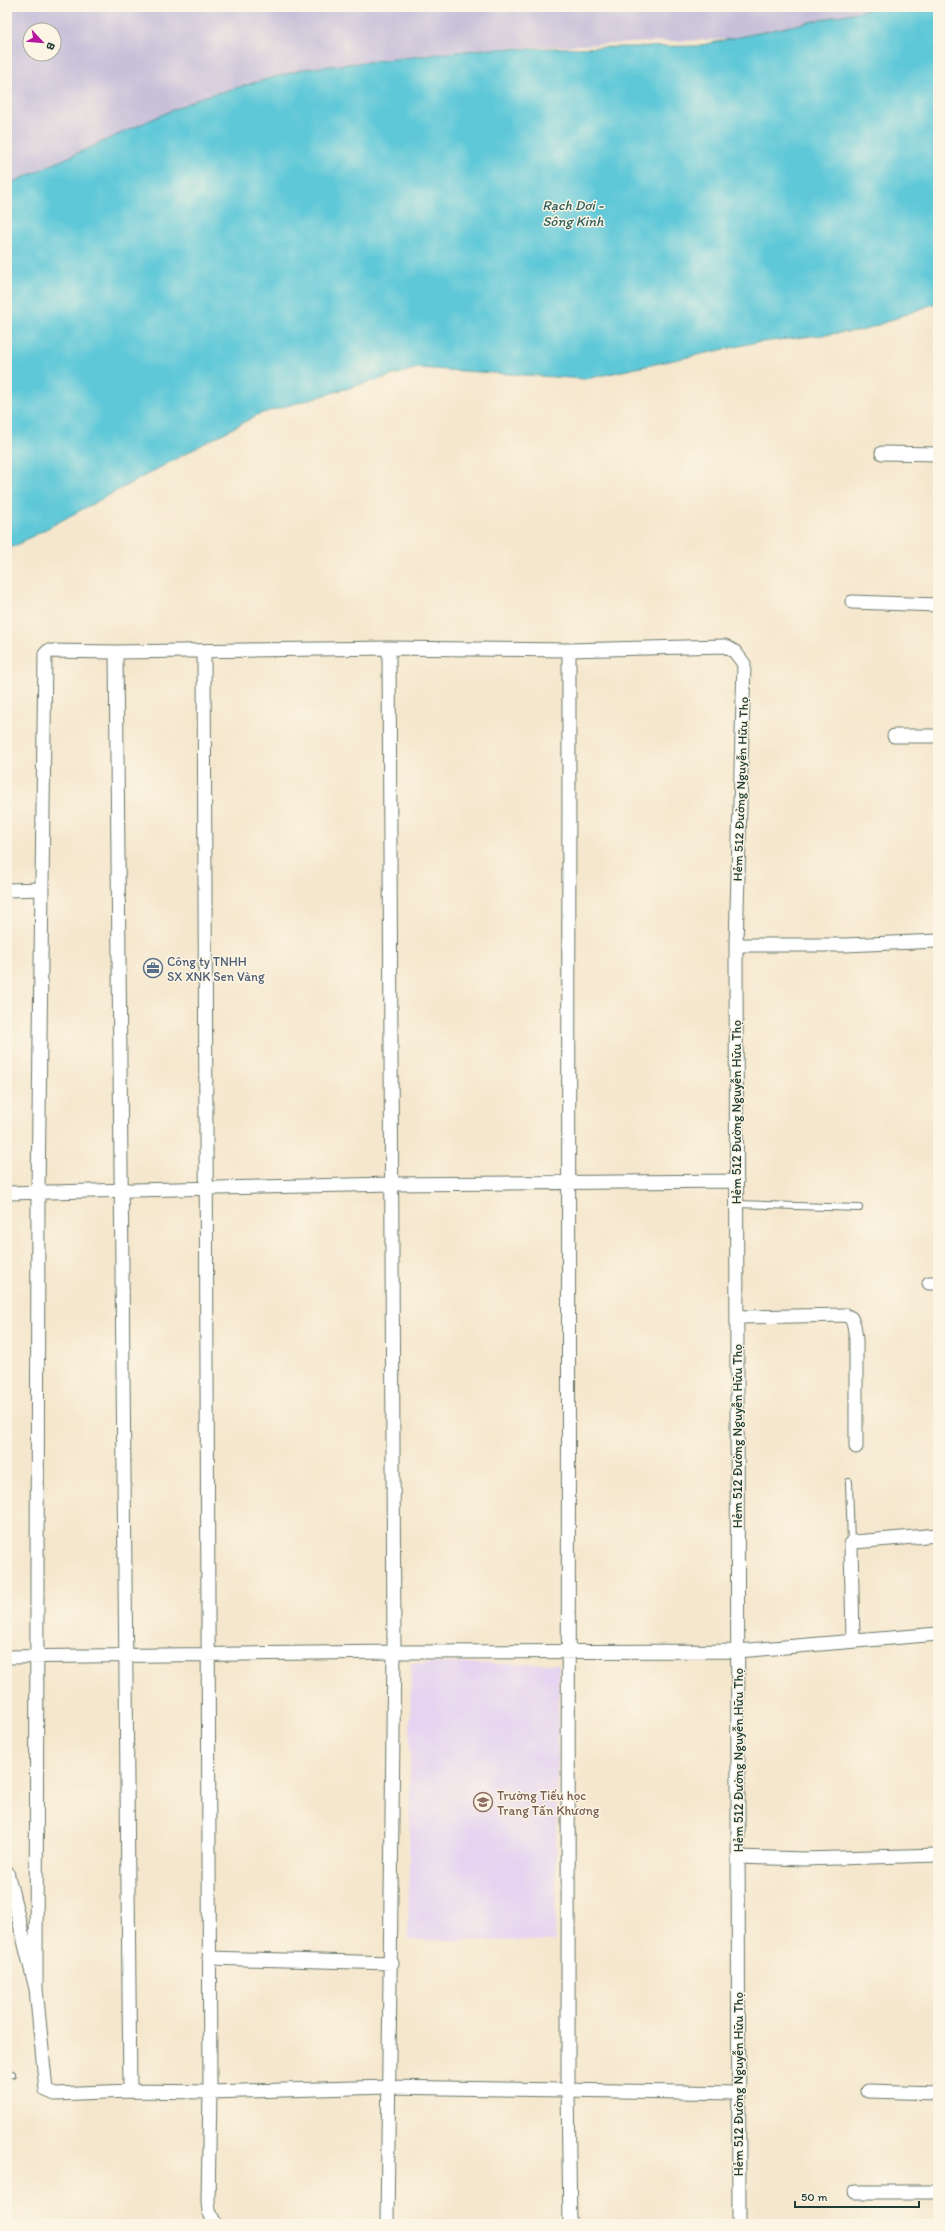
<svg xmlns="http://www.w3.org/2000/svg" width="945" height="2231" font-family="Itim,sans-serif">
<style>
.built{fill:#e5d3f1}
.industrial{fill:#c7c0d9;fill-rule:evenodd}
.water{fill:#5ec8d8;stroke:#3e8286}
.lines{fill:none;stroke-linecap:round;stroke-linejoin:round}
.service-casing{stroke:#6a786a;stroke-width:8}
.minor-casing{stroke:#6a786a;stroke-width:15}
.service{stroke:#fff;stroke-width:6}
.minor{stroke:#fff;stroke-width:13}
.labels{text-anchor:middle;stroke-width:3;stroke-linejoin:round;paint-order:stroke}
.street-label{font-size:13px;fill:#1f3d34;stroke:#fcf5e5}
.service-label{font-size:13px;fill:#4e5e75;stroke:#fcf5e5;text-anchor:start}
.education-label{font-size:13px;fill:#785e54;stroke:#fcf5e5;text-anchor:start}
.water-label{font-size:14px;font-style:italic;fill:#2f605d;stroke:#fcf5e5}
</style>
<rect width="100%" height="100%" fill="#fcf5e5"/>
<filter id="ink" filterUnits="userSpaceOnUse"><feTurbulence type="fractalNoise" baseFrequency=".025" numOctaves="2"/><feDisplacementMap in="SourceGraphic" scale="8" xChannelSelector="R" yChannelSelector="G"/><feConvolveMatrix kernelMatrix="1 2 1 2 8 2 1 2 1" color-interpolation-filters="sRGB"/></filter>
<filter id="wash" filterUnits="userSpaceOnUse"><feTurbulence type="fractalNoise" baseFrequency=".012" numOctaves="4" result="noise"/><feDisplacementMap in="SourceGraphic" scale="16" xChannelSelector="R" yChannelSelector="G"/><feGaussianBlur stdDeviation="0.9" result="paint"/><feColorMatrix in="noise" values="0 0 0 0 0 0 0 0 0 0 0 0 0 0 0 0 0 1.4 0 .05"/><feComposite in="paint" operator="in"/></filter>
<g filter="url(#wash)">
<rect width="100%" height="100%" fill="#f5e7cd"/>
<path class="built" d="M411,1663L559,1664L555,1941L408,1940Z"/>
<path class="industrial" d="M7,7H880L727,39L484,49L304,69L199,98L7,185ZM30,30H54V54H30Z"/>
<path class="water" d="M880,7H938V302L865,330L753,343L585,379L418,368L259,414L7,550V185L199,98L304,69L484,49L697,46Z"/>
</g>
<g filter="url(#ink)">
<g class="lines">
<g class="service-casing">
<path id="service" d="M737,1204L859,1208
M849,1482L851,1544
M7,2073L12,2074"/>
</g>
<g class="minor-casing">
<path id="minor" d="M882,453L938,454
M852,602L938,605
M569,650L568,2090L570,2224
M204,651L210,2092L208,2201L209,2211L215,2224
M116,652L130,2091
M894,736H938
M7,890L42,889
M736,945H845L938,941
M7,1193L393,1184L737,1181
M929,1283H938
M737,1317L845,1315L851,1318L854,1325L856,1339V1447
M853,1641L851,1544L854,1542L938,1535
M7,1657L394,1652L738,1651L938,1634
M738,1857L804,1859L938,1855
M7,1872L36,1989L46,2090L55,2094L130,2091L210,2092L388,2087L738,2093
M209,1958L392,1963
M36,1989L38,1192L45,654L48,651L116,652L389,648
M868,2091L938,2093
M855,2192H938
M387,2224L394,1652L389,648L569,650L725,646L735,652L744,664L736,945L739,2224"/>
</g>
<use href="#service" class="service"/>
<use href="#minor" class="minor"/>
</g>
</g>
<defs>
<g id="office-ring" transform="scale(1)"><circle r="9.5" fill="#fcf5e5" stroke="#5c6f8a" stroke-width="1.5"/><path d="M-6-3h4V-5.5h4V-3h4V5H-6ZM-1-4.5V-3h2v-1.5ZM-6 0V1H6V0Z" fill="#5c6f8a"/></g>
<g id="school-ring" transform="scale(1)"><circle r="9.5" fill="#fcf5e5" stroke="#8d6e63" stroke-width="1.5"/><path d="M0-5L7-2L0 1L-7-2ZM-4 1L0 2.5L4 1V4Q0 6-4 4Z" fill="#8d6e63"/></g>
</defs>
<g fill-rule="evenodd">
<use href="#office-ring" x="153" y="968"/>
<use href="#school-ring" x="483" y="1802"/>
</g>
<g class="labels">
<g class="street-label">
<text transform="translate(740 789) rotate(-88)" y="5">Hẻm 512 Đường Nguyễn Hữu Thọ</text>
<text transform="translate(736 1112) rotate(-90)" y="5">Hẻm 512 Đường Nguyễn Hữu Thọ</text>
<text transform="translate(737 1436) rotate(-90)" y="5">Hẻm 512 Đường Nguyễn Hữu Thọ</text>
<text transform="translate(738 1760) rotate(-90)" y="5">Hẻm 512 Đường Nguyễn Hữu Thọ</text>
<text transform="translate(738 2084) rotate(-90)" y="5">Hẻm 512 Đường Nguyễn Hữu Thọ</text>
</g>
<g class="service-label">
<text x="167" y="966">Công ty TNHH<tspan x="167" dy="15">SX XNK Sen Vàng</tspan></text>
</g>
<g class="education-label">
<text x="497" y="1800">Trường Tiểu học<tspan x="497" dy="15">Trang Tấn Khương</tspan></text>
</g>
<g class="water-label">
<text x="573" y="210">Rạch Dơi -<tspan x="573" dy="16">Sông Kinh</tspan></text>
</g>
</g>
<rect width="945" height="2231" fill="none" stroke="#fcf5e5" stroke-width="24"/>
<g transform="translate(42 42) rotate(116)"><circle r="19" fill="#fcf5e5" stroke="#a4ab9e"/>
<path d="M0-3L7 15L0 10L-7 15Z" fill="#b5179e"/>
<text y="-6" font-size="11" font-weight="bold" text-anchor="middle" fill="#1f3d34">B</text>
</g>
<path d="M795 2201v6h124v-6" fill="none" stroke="#1f3d34" stroke-width="2"/>
<text x="801" y="2201" font-size="12" fill="#1f3d34" stroke="#fcf5e5" stroke-width="3" paint-order="stroke">50 m</text>
</svg>
